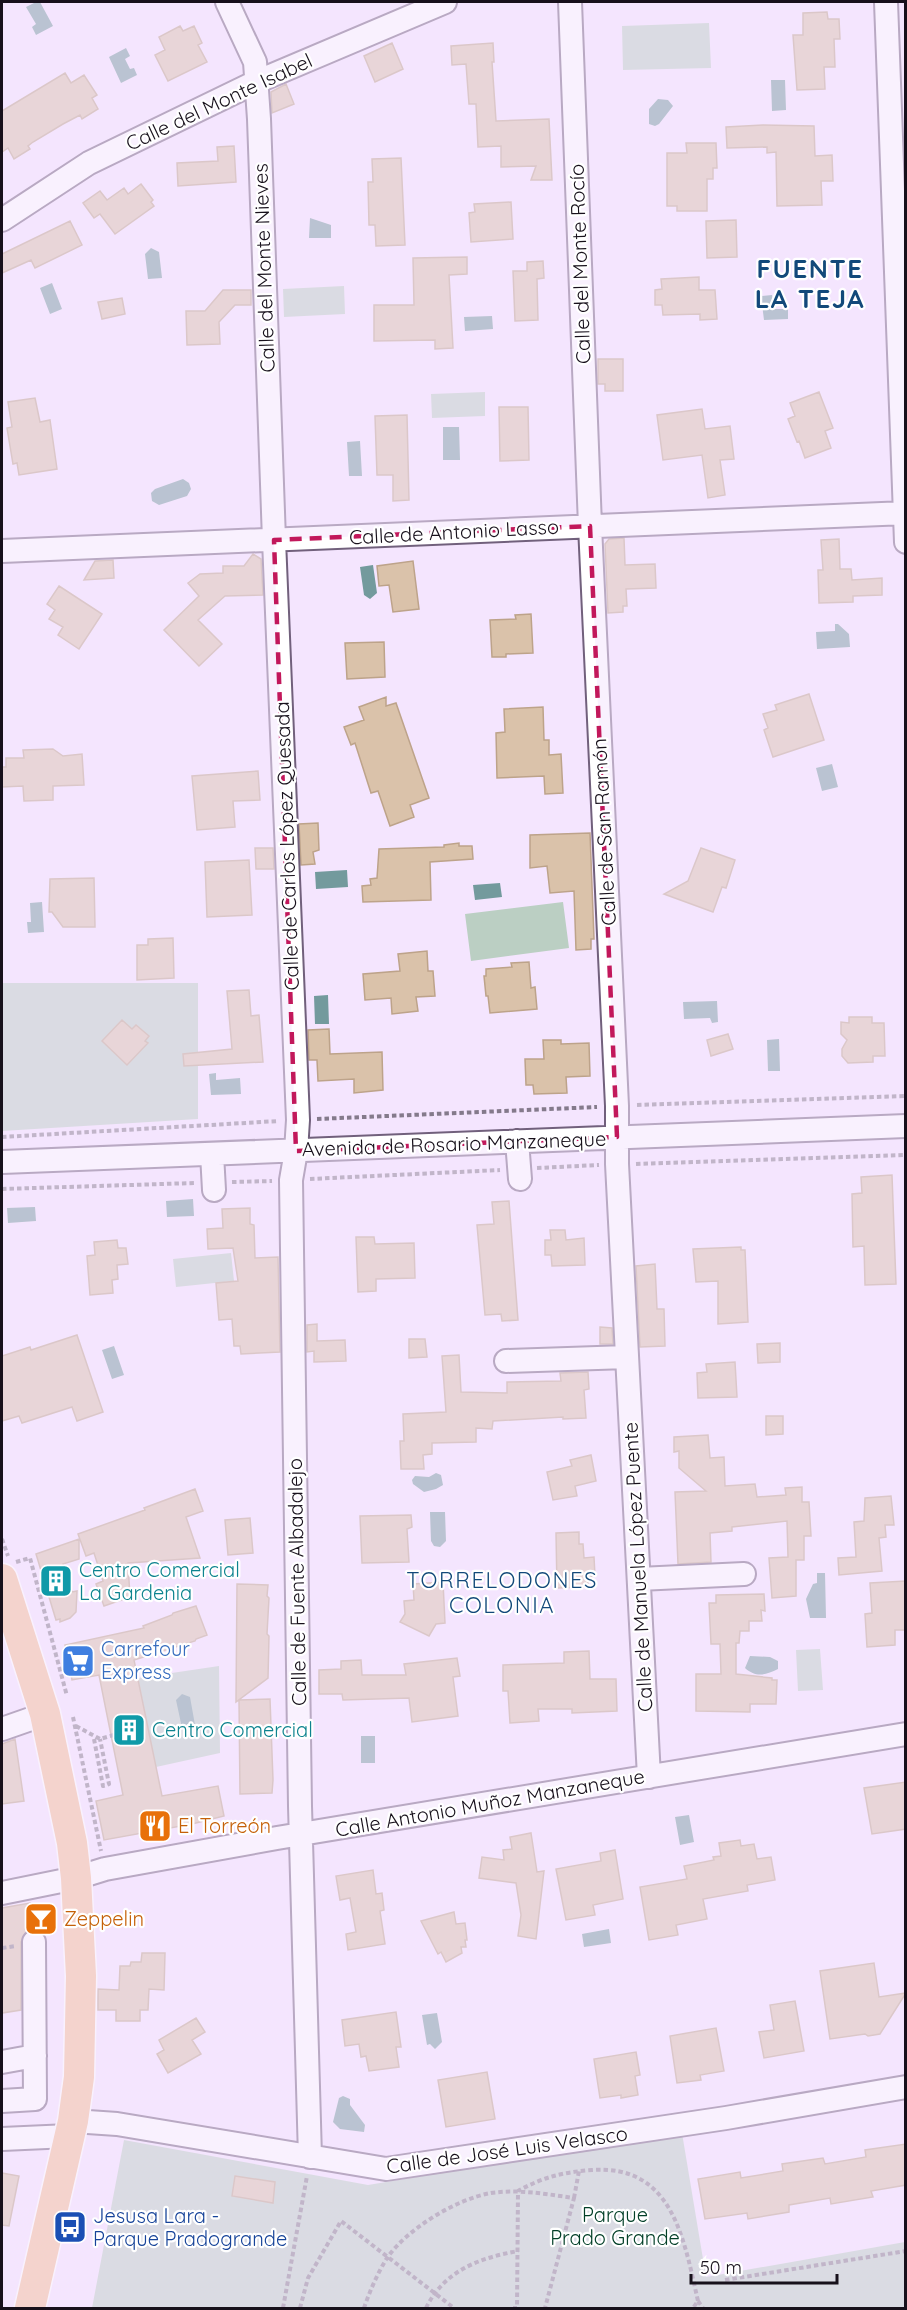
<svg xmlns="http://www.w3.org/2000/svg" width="907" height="2310" font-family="Quicksand,sans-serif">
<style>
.green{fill:#bbcfc3}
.water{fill:#739a9d}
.building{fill:#dac2aa;stroke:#bda38a;stroke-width:1.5}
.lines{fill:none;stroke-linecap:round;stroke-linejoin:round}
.minor-casing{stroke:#71607c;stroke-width:26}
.major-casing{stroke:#fff;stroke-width:33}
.path{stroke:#847a8b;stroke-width:4;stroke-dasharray:4.5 3;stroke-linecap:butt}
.minor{stroke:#fff;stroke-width:22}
.major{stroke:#f4bc92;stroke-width:30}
.marked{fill:none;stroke:#c2185b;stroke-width:4.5;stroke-dasharray:12 8;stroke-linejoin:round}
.labels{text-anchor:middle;stroke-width:4.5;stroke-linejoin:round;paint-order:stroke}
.street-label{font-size:20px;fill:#17101b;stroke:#fff}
.culture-label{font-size:20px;fill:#0d838f;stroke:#fff;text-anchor:start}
.shop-label{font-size:20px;fill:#366cbe;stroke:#fff;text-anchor:start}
.food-label{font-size:20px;fill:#c56008;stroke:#fff;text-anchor:start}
.park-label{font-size:20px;fill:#034028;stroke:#fff}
.transit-label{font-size:20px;fill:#164399;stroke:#fff;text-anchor:start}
.quarter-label{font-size:22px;letter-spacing:1.5px;fill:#12497a;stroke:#fff}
.district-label{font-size:26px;font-weight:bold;letter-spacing:1.5px;fill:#12497a;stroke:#fff}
</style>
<rect width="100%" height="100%" fill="#f4e5fe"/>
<path class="green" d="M709,23L711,68L623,70L622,26Z
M344,286L345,314L284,317L283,289Z
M485,392V416L432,418L431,394Z
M563,902L569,948L471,961L465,914Z
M2,983H198V1119L2,1131Z
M231,1253L234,1281L176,1287L173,1259Z
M820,1649L823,1690L798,1691L796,1650Z
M219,1666L220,1753L156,1767L138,1678Z
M682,2133L706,2277L905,2242V2308H92L124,2140L368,2185Z"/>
<path class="water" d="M36,2H40L53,26L36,35L32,27L36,24L26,7Z
M126,48L130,56L125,59L130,69L134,68L137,75L121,83L109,57Z
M771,80H785L786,110L772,111Z
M658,99L668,100L673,106L659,124L655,126L649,124V109Z
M310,218L331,225V238H309Z
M151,248L159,252L162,278L148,279L145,254Z
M52,283L62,309L50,314L40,288Z
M772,295L774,309H788V319L764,320L761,296Z
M492,316L493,329L465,331L464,317Z
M443,427H459L460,460H443Z
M360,441L362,476H349L347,442Z
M183,479L189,483L191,489L187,496L159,505L152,501L151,493L155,489Z
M373,565L377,593L370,599L364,595L360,567Z
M835,624H838L849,634L850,647L817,649L816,632L835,631Z
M832,764L838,787L822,791L816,768Z
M347,870L348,887L316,889L315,872Z
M500,883L502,897L475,900L473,885Z
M42,902L44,932L28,933L27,922H31L30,903Z
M328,995L329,1024H315L314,996Z
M717,1001L718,1022L712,1023L710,1018L684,1019L683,1002Z
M779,1039L780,1071H768L767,1040Z
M216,1073V1080L240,1078L241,1094L211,1095L209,1074Z
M193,1199L194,1216L167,1217L166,1201Z
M35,1207L36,1221L8,1223L7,1208Z
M114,1346L124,1375L112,1379L102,1350Z
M436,1473L441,1475L443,1485L436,1489L424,1492L413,1484L412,1480L415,1476L429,1477Z
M430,1512H445L446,1541L440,1547L434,1546L431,1541Z
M817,1573H825L826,1618H810L806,1599L813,1584L817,1583Z
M750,1656L770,1657L778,1661V1669C766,1675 756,1678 745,1668Z
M182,1694L190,1697L195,1725L182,1728L176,1700Z
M361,1736H375V1763H361Z
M689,1815L694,1842L680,1845L675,1817Z
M609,1929L611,1943L584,1947L582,1934Z
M437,2013L442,2042L435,2049L430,2044L427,2045L422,2015Z
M343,2096L350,2099V2105L365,2125L364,2132L340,2129L333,2122L339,2098Z"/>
<path class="building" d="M827,12L828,19H839L840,39H834L835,67H824L825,89L797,90L793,35H803V13Z
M180,26L183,31L194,26L202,43L198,45L207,62L168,81L155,55L165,50L159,37Z
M392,43L403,69L375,82L364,56Z
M493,43L494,62H492L496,121L549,119L552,180H531L536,166L501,167V146L478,147L476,104H469L466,64L452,65L451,46Z
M65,73L71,83L84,75L97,95L92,98L98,109L82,119L80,115L63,124L33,142L28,146L30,149L14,159L8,148L2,152V111Z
M286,84L294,104L272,113L271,92Z
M763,125L814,126L815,156L832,155L833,181H821L822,205L777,206L776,152L767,153V147L727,148L726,127Z
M686,143H716L717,168H713V179H707V211H677V206H667V153H687Z
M234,146L236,182L178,186L177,163L218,161L217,147Z
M401,158L405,245L376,246L375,225H369L368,182H373L372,159Z
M141,184L153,200L151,202L154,206L115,234L100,214L94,218L83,203L100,191L107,200L124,188L128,194Z
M511,202L513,239L471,242L469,213L475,212L474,204Z
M736,220L737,257L707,258L706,221Z
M70,221L82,245L35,268L31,260L2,273V254Z
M467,257V274L449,275L453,348L435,349V340L374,341V305H414L413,258Z
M543,261L544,278L537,279L538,320L515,321L513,271H527V262Z
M699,277V290H715L717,319L700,320V314L663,315L662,305H655V290L662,289L661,279Z
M223,290H251V305H235L219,322L220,344L187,345L186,311H205Z
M122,298L125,314L102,319L98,302Z
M598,359H623V391H605V384H598Z
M819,392L833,428L825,431L831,448L805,458L799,441L797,442L788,419L795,416L790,403Z
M35,398L40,422L50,420L57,469L19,475L17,463L13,464L7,428L12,427L8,402Z
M499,407H528L529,460L500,461Z
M702,409L705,429L730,426L734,459L720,460L725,495L708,498L702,455L663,460L657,415Z
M407,415L409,500L393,501V475H377L375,416Z
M624,538L625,565L655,564L656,588L626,589L627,606H623V612L608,613L605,544L609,539Z
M839,539L840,569H851L852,580L882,578V595L853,596V602L819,603L818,570H823L821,540Z
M253,554L261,559L263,595L225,596L198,620L222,644L199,666L164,630L199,596L188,583L200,574L223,573V566H244Z
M113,560L114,578L84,580L95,561Z
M413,561L419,609L393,612L389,585L379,586L377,566Z
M59,586L102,614L79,649L58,635L63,627L49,619L55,610L47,604Z
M531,614L533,653L506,654V657H492L490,620L516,619L515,615Z
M384,642L385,677L347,679L345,643Z
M809,694L824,740L773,757L764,730L768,728L763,714L777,710L775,705Z
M386,697V706L396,703L429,798L410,805L414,817L390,826L378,791L371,793L355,743L351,745L344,727L364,720L359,707Z
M543,707L544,740H549V755L561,754L563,793L545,794L544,776L497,778L496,733L505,732L504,709Z
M53,749L63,756L82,754L84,785L53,786V800L24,801L23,786L2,787V767H6V758H24L23,750Z
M258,771L260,800L233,801L235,827L197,830L192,776Z
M318,823L319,850L313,852L315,864L301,865L299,824Z
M590,833L594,939H591V949L576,950L574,891L550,893L547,866L530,868V835Z
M459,843V846H472L473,859L430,862L431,900L363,902L362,886L371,885L370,879L377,878L379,849L444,847V845Z
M255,848H273L274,869H256Z
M701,848L735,860L726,888L722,887L713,912L664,894L688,881Z
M249,860L252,915L207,917L205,862Z
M94,878L95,927H63L52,912H49L50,879Z
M173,938L174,978L137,980V945H148V939Z
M427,951L428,971H433L435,996L416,997L418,1011L392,1014L391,998L365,1000L363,974L400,971L398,954Z
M529,962L531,988L535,987L537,1009L490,1013L488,996H486L484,976H486V969L512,967L511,963Z
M249,990L251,1016L259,1015L263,1062L184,1066L183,1054L232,1049L227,991Z
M849,1017H872V1023H884L885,1056H873V1062L848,1063L842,1056V1049L847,1040L841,1034V1022L849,1023Z
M122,1020L132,1029L136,1025L149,1036L145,1041L148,1043L127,1065L102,1041Z
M329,1029L330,1054L382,1052L383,1090L354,1093V1079L318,1081L317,1060H309L308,1030Z
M728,1034L733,1049L711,1056L707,1040Z
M543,1040H561V1044L589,1043L590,1076L566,1077L567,1093L534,1094L533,1085H526L525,1059H544Z
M892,1175L896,1284L865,1285L864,1246L853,1247L852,1194L862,1193L861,1177Z
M509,1201L518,1320L502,1321L501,1314L485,1315L477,1225L494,1224L492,1202Z
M250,1208V1224L254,1225L255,1258L278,1257L280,1352L241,1354L240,1346H234L232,1319L219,1320L216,1283L238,1281L233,1248L208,1249L207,1229L223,1228L222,1209Z
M550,1230H565L566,1240L584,1238L585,1265L552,1266L551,1255H545V1240H551Z
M356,1237H374L375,1244L414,1243L415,1278L376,1279V1291L358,1292Z
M117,1240L118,1248H126L128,1264L117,1265L118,1279L112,1280L113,1293L90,1295L87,1256L95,1255L94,1242Z
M741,1247V1250H745L748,1322L718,1324V1281L696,1282L693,1249Z
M655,1264L657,1309H664L665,1346L640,1347L636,1266Z
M317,1324V1341L345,1340L346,1361L314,1362V1351L307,1352V1325Z
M600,1327L612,1328L613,1344H600Z
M77,1335L103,1412L77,1421L72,1407L22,1423L19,1416L2,1421V1356L30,1347L31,1350Z
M409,1339H425L427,1357L409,1358Z
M780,1343V1362L758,1363L757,1344Z
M459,1355L461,1392L507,1393V1382L561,1381L560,1373L588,1372L589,1389L584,1390L586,1418L563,1419V1417L493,1421L492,1429L476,1428V1442L432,1443V1454L423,1455L424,1469H401L400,1441H404L403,1414L446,1412L442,1356Z
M735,1362L737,1397L698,1398L697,1373L707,1372L706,1364Z
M766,1416H783V1434L766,1435Z
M708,1435L710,1458L724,1457L725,1486L755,1484L757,1497L786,1495L785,1488L802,1487V1502H809L811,1536H804V1560H796V1596L772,1598L769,1558L788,1557L787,1521L732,1527V1531L710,1533L711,1562L678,1564L675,1492L706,1491L679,1468V1451L674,1452V1437Z
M591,1455L596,1481L575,1486L577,1496L553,1500L547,1472L572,1466L570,1460Z
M195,1489L203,1511L186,1517L200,1558L128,1563L130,1597L104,1606L96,1584L103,1581L94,1553L86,1556L78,1534L145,1510L144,1508Z
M891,1496L894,1525H885L886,1537L879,1538L882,1571L839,1575L838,1558L856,1557L854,1522L864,1521L865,1498Z
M411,1515L412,1527L407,1529L409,1562L362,1563L360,1516Z
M250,1518L253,1553L228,1555L225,1520Z
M579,1532V1544H583L584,1558L594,1557L595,1576L588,1577V1587L557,1588L556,1533Z
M79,1539V1559L63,1564L72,1592L77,1591L76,1612L70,1618L60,1622V1619L56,1620L36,1554Z
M906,1581V1630H895V1645L867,1647L865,1614L872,1613L870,1583Z
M443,1582L445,1623L436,1624L429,1636L400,1622L405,1614L404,1601L414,1600L413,1584Z
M237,1584L268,1585L267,1596L269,1598L267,1634L269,1636L268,1678L236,1702Z
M764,1594L765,1611L761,1610L762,1621H749V1631H740L739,1643H736V1674L772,1678V1680H777L776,1704H750V1712L696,1711V1674H721L720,1644H711L709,1603H716V1595Z
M196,1606L207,1635L196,1639L195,1641L134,1660L162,1796L218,1786L224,1816L192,1824L104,1840L96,1801L123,1795L99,1675L72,1680L65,1645L144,1628L143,1626L172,1615L173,1613Z
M589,1651L590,1679H616L617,1711L572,1713V1709H538L539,1721L510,1723L508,1691H503V1665L564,1663V1652Z
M457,1658L460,1676L453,1677L458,1716L412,1722L409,1698L343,1700L342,1694H319V1670L341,1669V1661L361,1660L362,1675H406L404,1664Z
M270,1699L273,1780L272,1793L240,1794L239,1700Z
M15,1739L24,1801L2,1804V1744Z
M906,1782V1829L872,1834L864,1788Z
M531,1833L537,1872L544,1871L536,1939L518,1936L521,1915L516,1883L479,1878L482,1857L504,1860L503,1850L512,1849L510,1837Z
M740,1840L741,1846L754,1844L757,1859L771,1857L775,1880L747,1885L748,1891L703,1899L707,1919L676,1925L678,1935L649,1940L640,1887L687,1879L684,1866L714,1860L713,1857L721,1856L719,1843Z
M615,1850L623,1899L593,1905L595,1915L566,1920L556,1869L601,1861L600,1853Z
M373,1870L376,1894L382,1893L384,1910L380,1911L385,1944L348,1950L346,1934L356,1932L350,1898L340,1900L336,1876Z
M30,1903L35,1929L27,1931L21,1942V2010L2,2013V1908Z
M454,1912L456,1924L465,1923L467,1940H465L466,1947H461L462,1953L446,1962L441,1952L438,1954L421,1921Z
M142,1953H165L164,1990L149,1989L148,2010H140V2021H116V2010H98V1989L119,1990L120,1966H130L131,1962H141Z
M874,1963L879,1997L906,1993L880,2034L868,2036L865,2034L830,2039L820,1971Z
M795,2001L804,2051L764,2058L759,2032L774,2030L770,2005Z
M396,2012L401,2047H396L399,2067L369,2071L366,2056L361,2057L359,2044L345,2046L342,2020Z
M196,2018L205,2032L192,2040L201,2054L168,2073L157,2054L164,2050L159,2040Z
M716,2028L724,2071L700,2075L701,2080L677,2083L670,2036Z
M636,2052L640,2075L635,2076L638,2095L621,2098V2095L600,2098L594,2059Z
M487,2072L495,2119L446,2127L438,2080Z
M906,2144V2185L871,2191L873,2197L831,2204L830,2198L789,2205V2212L748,2219L747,2213L705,2219L698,2179L740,2172L741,2178L783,2171L782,2164L823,2158L825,2164L866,2157L865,2150Z
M2,2173L19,2176L9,2226L2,2225Z
M235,2176L275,2182L273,2203L232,2196Z"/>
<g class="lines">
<g class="minor-casing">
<path id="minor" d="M227,2L255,62L259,119L274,540L298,1120L296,1151L291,1180L300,1806L310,2157
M570,2L590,526L617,1106V1164L649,1777
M886,2L906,542
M2,220L89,163L256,82L445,2
M2,551L906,513
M517,1141L520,1179
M212,1154L214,1190
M2,1162L906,1126
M506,1361L627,1357
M639,1579L744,1574
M2,1729L45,1714
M2,1893L76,1878L105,1869L277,1838L906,1734
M2,2062L35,2056
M2,2101L35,2099L34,1942
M73,2121L117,2124L386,2169L726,2118L906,2087
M2,2139L69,2136"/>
</g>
<g class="major-casing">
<path id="major" d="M2,1579L45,1714L72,1843L76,1878L81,1976L79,2077L73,2121L30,2308"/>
</g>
<path class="path" d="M637,1105L906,1096
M317,1119L597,1107
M2,1137L279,1121
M636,1164L906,1155
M537,1168L599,1165
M310,1179L500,1170
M232,1182L272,1181
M2,1189L194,1183
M2,1539L8,1556
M16,1562L30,1558L67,1696
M73,1717L101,1851
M76,1726L100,1739L114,1735
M94,1739L103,1786L109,1784L100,1739
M2,1948L16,1946
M574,2198L579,2171
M725,2280L906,2251
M698,2301L703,2308
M283,2308L307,2176
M300,2308L308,2278L341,2221L454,2308
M364,2308C369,2293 378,2272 387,2258C407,2229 456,2199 491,2193C519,2189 546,2194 574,2198L545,2308
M426,2308C444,2271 479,2258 518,2251
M513,2308H517L518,2191C543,2177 564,2172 592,2170C673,2164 684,2240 698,2301L693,2308"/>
<use href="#minor" class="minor"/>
<use href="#major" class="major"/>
</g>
<path d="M0 0H907V2310H0ZM590,526L617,1137L296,1151L274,540Z" fill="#f4e5fe" fill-opacity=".55" fill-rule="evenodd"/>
<path class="marked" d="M590,526L617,1137L296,1151L274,540Z"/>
<defs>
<g id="building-square" transform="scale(1.725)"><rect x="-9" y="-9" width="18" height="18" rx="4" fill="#0f9aa8" stroke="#fff"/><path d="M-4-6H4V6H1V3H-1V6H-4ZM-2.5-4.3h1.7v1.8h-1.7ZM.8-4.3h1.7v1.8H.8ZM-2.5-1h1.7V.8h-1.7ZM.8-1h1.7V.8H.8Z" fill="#fff"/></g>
<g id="supermarket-square" transform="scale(1.725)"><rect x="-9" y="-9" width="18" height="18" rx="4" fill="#3f7fe0" stroke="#fff"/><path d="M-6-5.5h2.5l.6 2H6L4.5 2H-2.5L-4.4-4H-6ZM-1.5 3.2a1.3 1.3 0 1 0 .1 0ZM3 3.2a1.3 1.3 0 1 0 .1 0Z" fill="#fff"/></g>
<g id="restaurant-square" transform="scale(1.725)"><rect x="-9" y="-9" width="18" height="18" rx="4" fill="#e8710a" stroke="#fff"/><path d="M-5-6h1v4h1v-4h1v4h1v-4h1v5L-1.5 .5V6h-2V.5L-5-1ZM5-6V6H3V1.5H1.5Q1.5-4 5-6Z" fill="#fff"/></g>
<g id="bar-square" transform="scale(1.725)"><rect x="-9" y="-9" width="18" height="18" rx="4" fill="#e8710a" stroke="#fff"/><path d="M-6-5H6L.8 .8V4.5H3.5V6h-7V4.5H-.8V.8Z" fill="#fff"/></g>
<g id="bus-square" transform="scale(1.725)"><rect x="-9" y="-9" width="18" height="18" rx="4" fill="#1a4fb4" stroke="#fff"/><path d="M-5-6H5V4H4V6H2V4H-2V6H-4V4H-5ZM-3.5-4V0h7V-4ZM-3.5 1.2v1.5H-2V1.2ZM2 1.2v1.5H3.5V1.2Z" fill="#fff"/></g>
</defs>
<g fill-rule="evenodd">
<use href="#building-square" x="56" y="1581"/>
<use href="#supermarket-square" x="78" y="1661"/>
<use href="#building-square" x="129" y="1730"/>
<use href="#restaurant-square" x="155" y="1826"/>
<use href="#bar-square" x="41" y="1919"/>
<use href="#bus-square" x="70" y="2227"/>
</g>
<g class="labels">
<g class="street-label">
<text transform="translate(219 102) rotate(-25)" y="7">Calle del Monte Isabel</text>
<text transform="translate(580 264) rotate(-92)" y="7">Calle del Monte Rocío</text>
<text transform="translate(264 268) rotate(-92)" y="7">Calle del Monte Nieves</text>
<text transform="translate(454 532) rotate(-3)" y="7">Calle de Antonio Lasso</text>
<text transform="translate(604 832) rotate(-93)" y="7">Calle de San Ramón</text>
<text transform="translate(287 846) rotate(-92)" y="7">Calle de Carlos López Quesada</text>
<text transform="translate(454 1144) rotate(-2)" y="7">Avenida de Rosario Manzaneque</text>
<text transform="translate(638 1567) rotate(-93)" y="7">Calle de Manuela López Puente</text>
<text transform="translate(297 1582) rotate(-91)" y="7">Calle de Fuente Albadalejo</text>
<text transform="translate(490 1803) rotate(-10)" y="7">Calle Antonio Muñoz Manzaneque</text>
<text transform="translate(507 2150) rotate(-8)" y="7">Calle de José Luis Velasco</text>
</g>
<g class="culture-label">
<text x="79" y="1577">Centro Comercial<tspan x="79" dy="23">La Gardenia</tspan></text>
<text x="152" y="1737">Centro Comercial</text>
</g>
<g class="shop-label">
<text x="101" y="1656">Carrefour<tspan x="101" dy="23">Express</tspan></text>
</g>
<g class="food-label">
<text x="178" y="1833">El Torreón</text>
<text x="64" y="1926">Zeppelin</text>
</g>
<g class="park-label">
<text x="615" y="2222">Parque<tspan x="615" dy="23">Prado Grande</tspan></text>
</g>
<g class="transit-label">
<text x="93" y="2223">Jesusa Lara -<tspan x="93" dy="23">Parque Pradogrande</tspan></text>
</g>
<g class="quarter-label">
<text x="502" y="1588">TORRELODONES<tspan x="502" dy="25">COLONIA</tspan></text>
</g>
<g class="district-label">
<text x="810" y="278">FUENTE<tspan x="810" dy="30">LA TEJA</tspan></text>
</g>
</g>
<rect width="907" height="2310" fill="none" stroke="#17101b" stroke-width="6"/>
<path d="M691 2274v9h146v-9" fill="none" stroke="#17101b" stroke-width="3"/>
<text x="700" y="2274" font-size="18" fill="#17101b" stroke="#ffffff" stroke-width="4.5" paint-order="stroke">50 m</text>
</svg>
